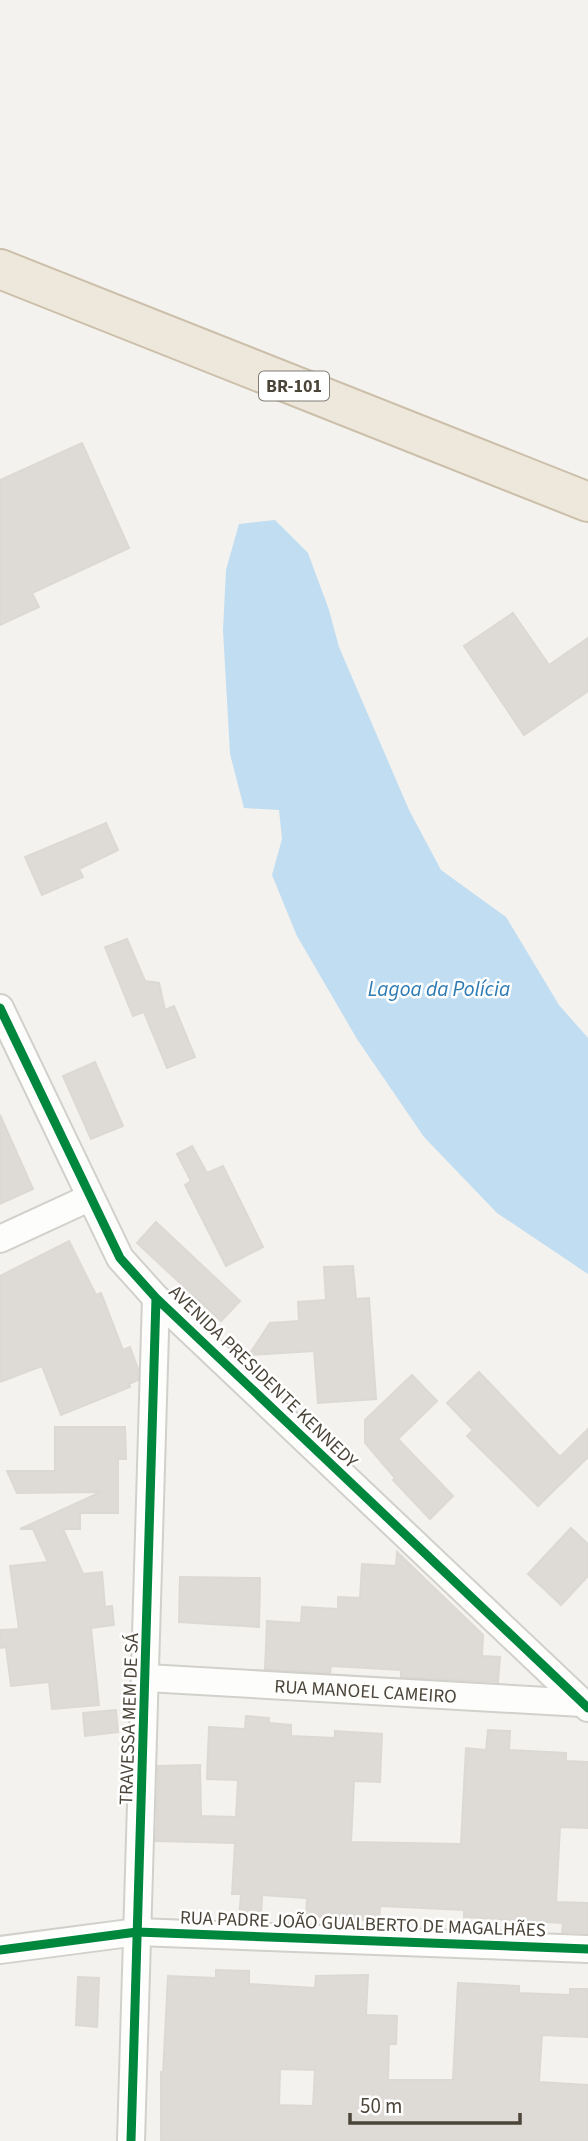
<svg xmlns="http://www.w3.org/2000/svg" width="588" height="2141" font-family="'Source Sans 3',sans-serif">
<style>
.water{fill:#c0ddf1}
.building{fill:#dedbd6;stroke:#dcd9d4;stroke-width:2;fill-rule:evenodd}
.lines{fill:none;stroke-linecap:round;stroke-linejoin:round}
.minor-casing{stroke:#d2d0cb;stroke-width:30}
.highway-casing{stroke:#ccbfa9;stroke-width:42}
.minor{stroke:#fdfdfc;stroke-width:26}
.highway{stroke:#ede8db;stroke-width:38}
.cycleway-casing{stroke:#fff;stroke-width:13}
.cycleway{stroke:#00873e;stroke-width:9}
.labels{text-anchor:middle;stroke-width:5;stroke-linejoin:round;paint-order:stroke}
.shield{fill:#fff;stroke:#817c74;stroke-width:2}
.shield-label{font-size:18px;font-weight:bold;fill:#4b4439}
.street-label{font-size:19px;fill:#4b4439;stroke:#fff}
.water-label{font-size:21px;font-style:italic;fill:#2e7ab2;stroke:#fff}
</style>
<rect width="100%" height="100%" fill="#f4f2ee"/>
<path class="water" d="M275,520L308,553L329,610L339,647L409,810L441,870L506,917L559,1005L588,1038V1274L497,1213L424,1137L357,1039L297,936L272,875L282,839L279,810L244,808L230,754L223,630L226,570L239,524Z"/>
<path class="building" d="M82,443L129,548L32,593L39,607L0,625V480Z
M513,613L549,665L588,638V691L524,735L464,646Z
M106,823L118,850L79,869L83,877L42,895L25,857Z
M127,939L145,981L159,983L165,1010L174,1006L195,1057L167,1068L144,1012L133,1016L105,947Z
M95,1062L123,1126L91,1139L63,1076Z
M0,1115L33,1189L0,1204Z
M192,1146L207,1173L223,1166L263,1247L226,1266L185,1185L191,1181L177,1154Z
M156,1222L240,1301L221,1321L137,1243Z
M69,1241L96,1295L101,1293L123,1350L130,1347L138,1369V1380L129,1384L130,1387L61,1415L42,1366L0,1382V1276Z
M353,1266L356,1299L369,1298L376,1399L318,1403L314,1351L249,1355L270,1323L299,1321L298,1302L326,1300L324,1267Z
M479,1372L560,1457L588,1429V1457L538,1506L467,1436L473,1430L447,1403Z
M412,1375L437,1401L398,1439L453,1496L430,1519L393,1480L395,1478L365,1443V1420Z
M55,1427H125L126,1459H118V1513H80V1529H63L83,1574L102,1572L105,1607L112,1606L114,1625L91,1628L99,1705L52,1709L49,1682L11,1686L6,1647L0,1648V1630L19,1629L10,1566L48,1562L33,1529H20L101,1492L17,1493L7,1471H55Z
M571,1528L588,1544V1576L561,1605L528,1574Z
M397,1552L483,1635L482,1656L500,1657L498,1682L401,1677V1670L331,1666L330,1673L265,1669L267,1621L301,1623L302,1607L338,1609V1597L360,1598L362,1564L396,1566Z
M180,1577L260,1578L259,1627L179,1622Z
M116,1710L118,1732L85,1736L83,1713Z
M246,1716L269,1718V1723L291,1725V1736L335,1738V1731L382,1734L380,1782L354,1781L351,1842L461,1844L466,1748L486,1750L488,1730L510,1731L509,1750L566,1753V1761L588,1762V1828L560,1827L556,1902L588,1903V1933L562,1932L563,1923L464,1917V1910L380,1906L379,1921L306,1916L307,1898L262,1895L261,1921L239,1920L241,1894H232L235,1843L156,1841L158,1766L200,1765L201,1816L236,1817L238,1780L207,1779L209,1727L245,1729Z
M216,1970L249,1971V1984L315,1988L316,1976L368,1975L366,2015L397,2016L396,2044H389L388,2080H453L458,1983L519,1986V1993L570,1995V1989H588V2037L542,2035L539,2082L588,2085V2141H161V2072H163L168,1976L216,1978ZM280,2069L315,2070L313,2106L279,2105Z
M78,1977L99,1978L97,2027L76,2025Z"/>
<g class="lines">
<g class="minor-casing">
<g id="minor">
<path d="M0,1008L120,1258L156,1298L588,1708"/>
<path d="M0,1239L89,1198"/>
<path id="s1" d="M147,1678L582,1703"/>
<path d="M0,1950L137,1932L588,1949"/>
<path d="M131,2141L156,1298"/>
</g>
</g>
<g class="highway-casing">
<path id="highway" d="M0,269L588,502"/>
</g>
<use href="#minor" class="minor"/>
<use href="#highway" class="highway"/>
<g class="cycleway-casing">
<path id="cycleway" d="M0,1008L120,1258L156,1298L588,1708
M0,1950L137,1932L588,1949
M131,2141L156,1298"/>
</g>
<use href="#cycleway" class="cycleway"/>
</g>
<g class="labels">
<rect class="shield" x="259" y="371.5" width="70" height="29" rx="5"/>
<g class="shield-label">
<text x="294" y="392">BR-101</text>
</g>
<g class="street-label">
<text transform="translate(264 1376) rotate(44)" y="7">AVENIDA PRESIDENTE KENNEDY</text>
<text dy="7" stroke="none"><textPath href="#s1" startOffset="219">RUA MANOEL CAMEIRO</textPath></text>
<text transform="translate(128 1719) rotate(-88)" y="7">TRAVESSA MEM DE SÁ</text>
<text transform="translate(363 1923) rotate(2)" y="7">RUA PADRE JOÃO GUALBERTO DE MAGALHÃES</text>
</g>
<g class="water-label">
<text x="439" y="996">Lagoa da Polícia</text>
</g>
</g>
<path d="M350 2113v10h170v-10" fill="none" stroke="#4b4439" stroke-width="3.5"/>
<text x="360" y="2113" font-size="21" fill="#4b4439" stroke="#ffffff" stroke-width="5" paint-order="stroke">50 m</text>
</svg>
